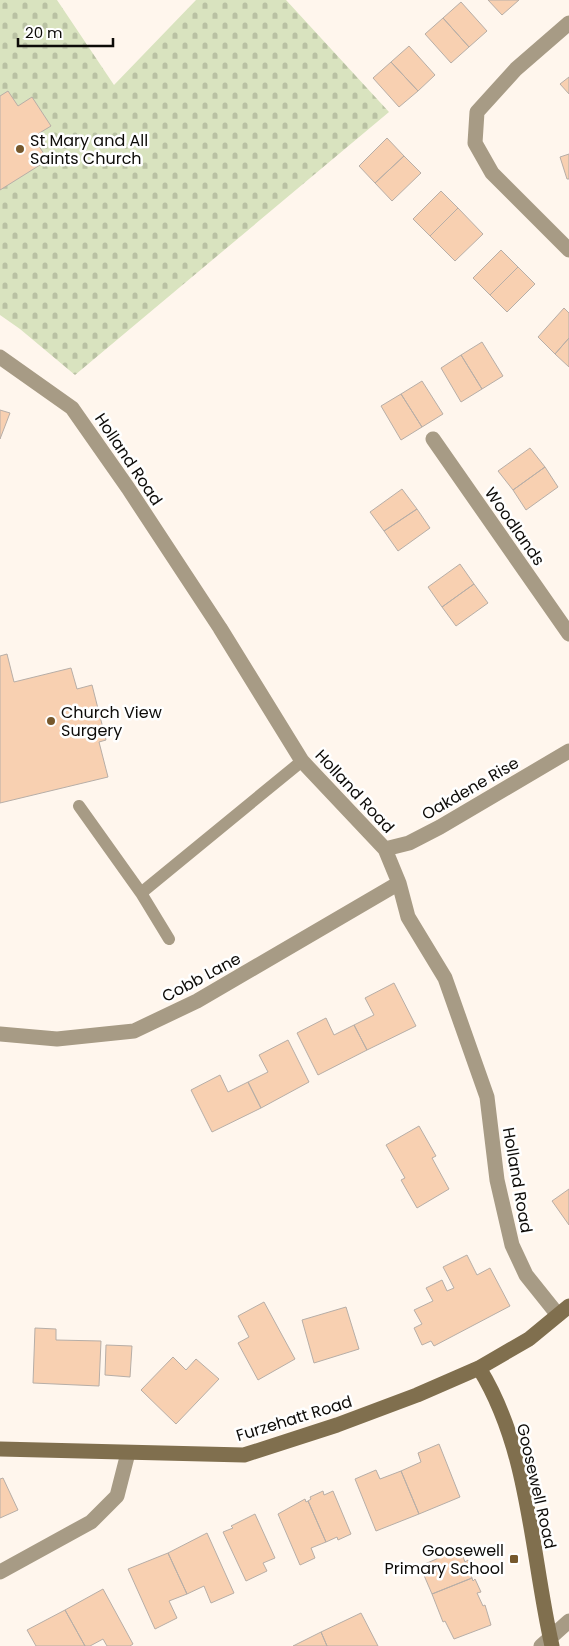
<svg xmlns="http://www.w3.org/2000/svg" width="569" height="1646" font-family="Poppins,sans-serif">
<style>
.cemetery{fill:url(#cemetery-stones)}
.building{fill:#f8d0b1;stroke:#b7aea7}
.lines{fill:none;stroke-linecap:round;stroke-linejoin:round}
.lane{stroke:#a79b85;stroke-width:12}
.street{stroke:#a79b85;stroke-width:15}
.secondary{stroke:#806f4e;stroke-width:15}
.poi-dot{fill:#76582c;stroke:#fff;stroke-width:2}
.labels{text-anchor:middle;stroke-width:5;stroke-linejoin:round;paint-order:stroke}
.poi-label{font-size:16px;fill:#0d0b08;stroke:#fff;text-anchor:start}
.street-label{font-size:16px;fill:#0d0b08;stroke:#fff}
</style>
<defs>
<pattern id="cemetery-stones" width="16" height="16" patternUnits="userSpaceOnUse" patternTransform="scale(1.25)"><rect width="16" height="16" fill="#d9e3bf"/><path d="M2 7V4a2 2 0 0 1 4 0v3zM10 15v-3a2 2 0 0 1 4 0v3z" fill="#b9c1a3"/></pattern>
</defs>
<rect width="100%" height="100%" fill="#fff6ed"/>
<path class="cemetery" d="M0,0H57L114,85L196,0H286L389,112L75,375L20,329L0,315Z"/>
<path class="building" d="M488,0H519L502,15Z
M461,2L487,31L469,47L443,18Z
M443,18L469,47L451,63L425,34Z
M409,46L435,75L418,91L391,62Z
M391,62L418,91L399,107L373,78Z
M569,77V94L560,84Z
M8,91L18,106L32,97L51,126L33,137L48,160L0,190V96Z
M387,138L404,156L375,183L359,166Z
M569,154V179H567L560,157Z
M404,156L421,173L392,201L375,183Z
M441,191L458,208L430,236L413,219Z
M458,208L483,234L455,261L430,236Z
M501,250L518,267L490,295L473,278Z
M518,267L535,284L507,312L490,295Z
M564,308L569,313V338L555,354L538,337Z
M569,338V367L555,354Z
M482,342L503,376L482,389L461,355Z
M461,355L482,389L461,402L441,368Z
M422,381L443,414L422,427L401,394Z
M401,394L422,427L401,440L381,406Z
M0,410L10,413L0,439Z
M530,448L545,467L513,490L498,471Z
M545,467L558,487L526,510L513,490Z
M402,489L417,509L384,531L370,512Z
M417,509L430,528L398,551L384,531Z
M460,564L474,584L442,607L428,587Z
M474,584L488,603L456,626L442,607Z
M7,654L14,682L71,668L77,689L92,685L106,740L99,742L108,777L0,803V656Z
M394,983L416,1026L367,1050L354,1025L374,1015L365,998Z
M326,1018L334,1035L354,1025L367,1050L318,1075L297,1033Z
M288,1040L309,1082L261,1108L248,1082L268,1072L259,1055Z
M220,1075L228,1092L248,1082L261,1108L212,1132L191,1090Z
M419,1126L436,1156L432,1158L449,1189L417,1208L401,1180L405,1178L386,1145Z
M569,1189V1225L552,1201Z
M467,1255L477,1275L490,1268L510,1306L434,1346L431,1341L422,1345L414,1328L422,1324L414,1310L433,1301L426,1288L442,1280L447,1291L454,1288L443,1267Z
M264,1302L295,1359L258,1380L238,1343L249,1337L238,1316Z
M346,1307L359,1349L314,1363L302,1320Z
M35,1328L56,1329V1340L101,1341L99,1386L33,1383Z
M106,1345L132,1346L130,1377L105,1375Z
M173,1357L186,1370L196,1359L219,1379L176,1424L141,1390Z
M439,1444L460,1497L419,1514L401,1471L421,1462L418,1453Z
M376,1470L380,1479L401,1471L419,1514L376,1531L355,1479Z
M3,1478L18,1510L0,1518V1479Z
M323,1491L324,1495L333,1491L351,1534L338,1540L337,1537L326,1542L308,1501L311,1499L310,1497Z
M305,1499L306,1502L308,1501L326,1542L311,1548L315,1558L300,1565L278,1514Z
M255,1514L275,1558L263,1563L267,1571L246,1581L223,1532L233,1528L231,1526Z
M207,1533L234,1593L211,1603L204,1586L187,1594L168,1553Z
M460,1549L465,1562L468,1560L473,1574L471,1575L472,1578L432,1594L420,1566Z
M168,1553L187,1594L169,1601L177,1618L155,1629L128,1569Z
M472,1578L473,1581L475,1579L481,1592L477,1593L483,1606L485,1605L491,1625L454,1639L445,1621L443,1622L432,1594Z
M103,1589L133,1644L130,1646H107L103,1639L90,1646H85L65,1610Z
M65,1610L85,1646H36L27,1630Z
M361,1613L378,1646H327L321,1632Z
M321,1632L327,1646H293Z"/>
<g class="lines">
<path class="lane" d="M79,806L141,893L302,761
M141,893L169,939"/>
<path class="street" d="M569,23L516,69L477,112L475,143L492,173L569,250
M0,357L72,408L128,488L220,628L302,761L385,849L399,883L408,917L445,978L487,1097L497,1180L512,1245L526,1275L558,1315
M433,439L569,634
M385,849L409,843L440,827L569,751
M0,1034L57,1039L134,1031L197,1001L399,883
M0,1572L91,1522L117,1496L128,1453
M541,1646L569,1621"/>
<path class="secondary" d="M479,1368C530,1450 531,1554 552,1646
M0,1449L244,1455L337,1425L417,1395L479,1368L529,1339L569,1306"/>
</g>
<g class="poi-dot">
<circle cx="20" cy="149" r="5"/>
<circle cx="51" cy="721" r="5"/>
<rect x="509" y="1554" width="10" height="10" rx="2.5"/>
</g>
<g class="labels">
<g class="poi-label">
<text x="30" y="146">St Mary and All<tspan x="30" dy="18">Saints Church</tspan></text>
<text x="61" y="718">Church View<tspan x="61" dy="18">Surgery</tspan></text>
<text x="504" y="1556" text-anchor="end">Goosewell<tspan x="504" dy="18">Primary School</tspan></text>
</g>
<g class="street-label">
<text transform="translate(129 459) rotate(56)" y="6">Holland Road</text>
<text transform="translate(515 526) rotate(55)" y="6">Woodlands</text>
<text transform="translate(470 788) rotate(-30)" y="6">Oakdene Rise</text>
<text transform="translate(355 791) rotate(47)" y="6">Holland Road</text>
<text transform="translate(201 977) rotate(-28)" y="6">Cobb Lane</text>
<text transform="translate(518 1180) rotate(80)" y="6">Holland Road</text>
<text transform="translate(294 1418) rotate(-17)" y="6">Furzehatt Road</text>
<text transform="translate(537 1486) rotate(77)" y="6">Goosewell Road</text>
</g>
</g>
<path d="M18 38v8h95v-8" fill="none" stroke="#0d0b08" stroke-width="2.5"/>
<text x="25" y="38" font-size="15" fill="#0d0b08" stroke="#ffffff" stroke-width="4" paint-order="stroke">20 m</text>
</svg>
